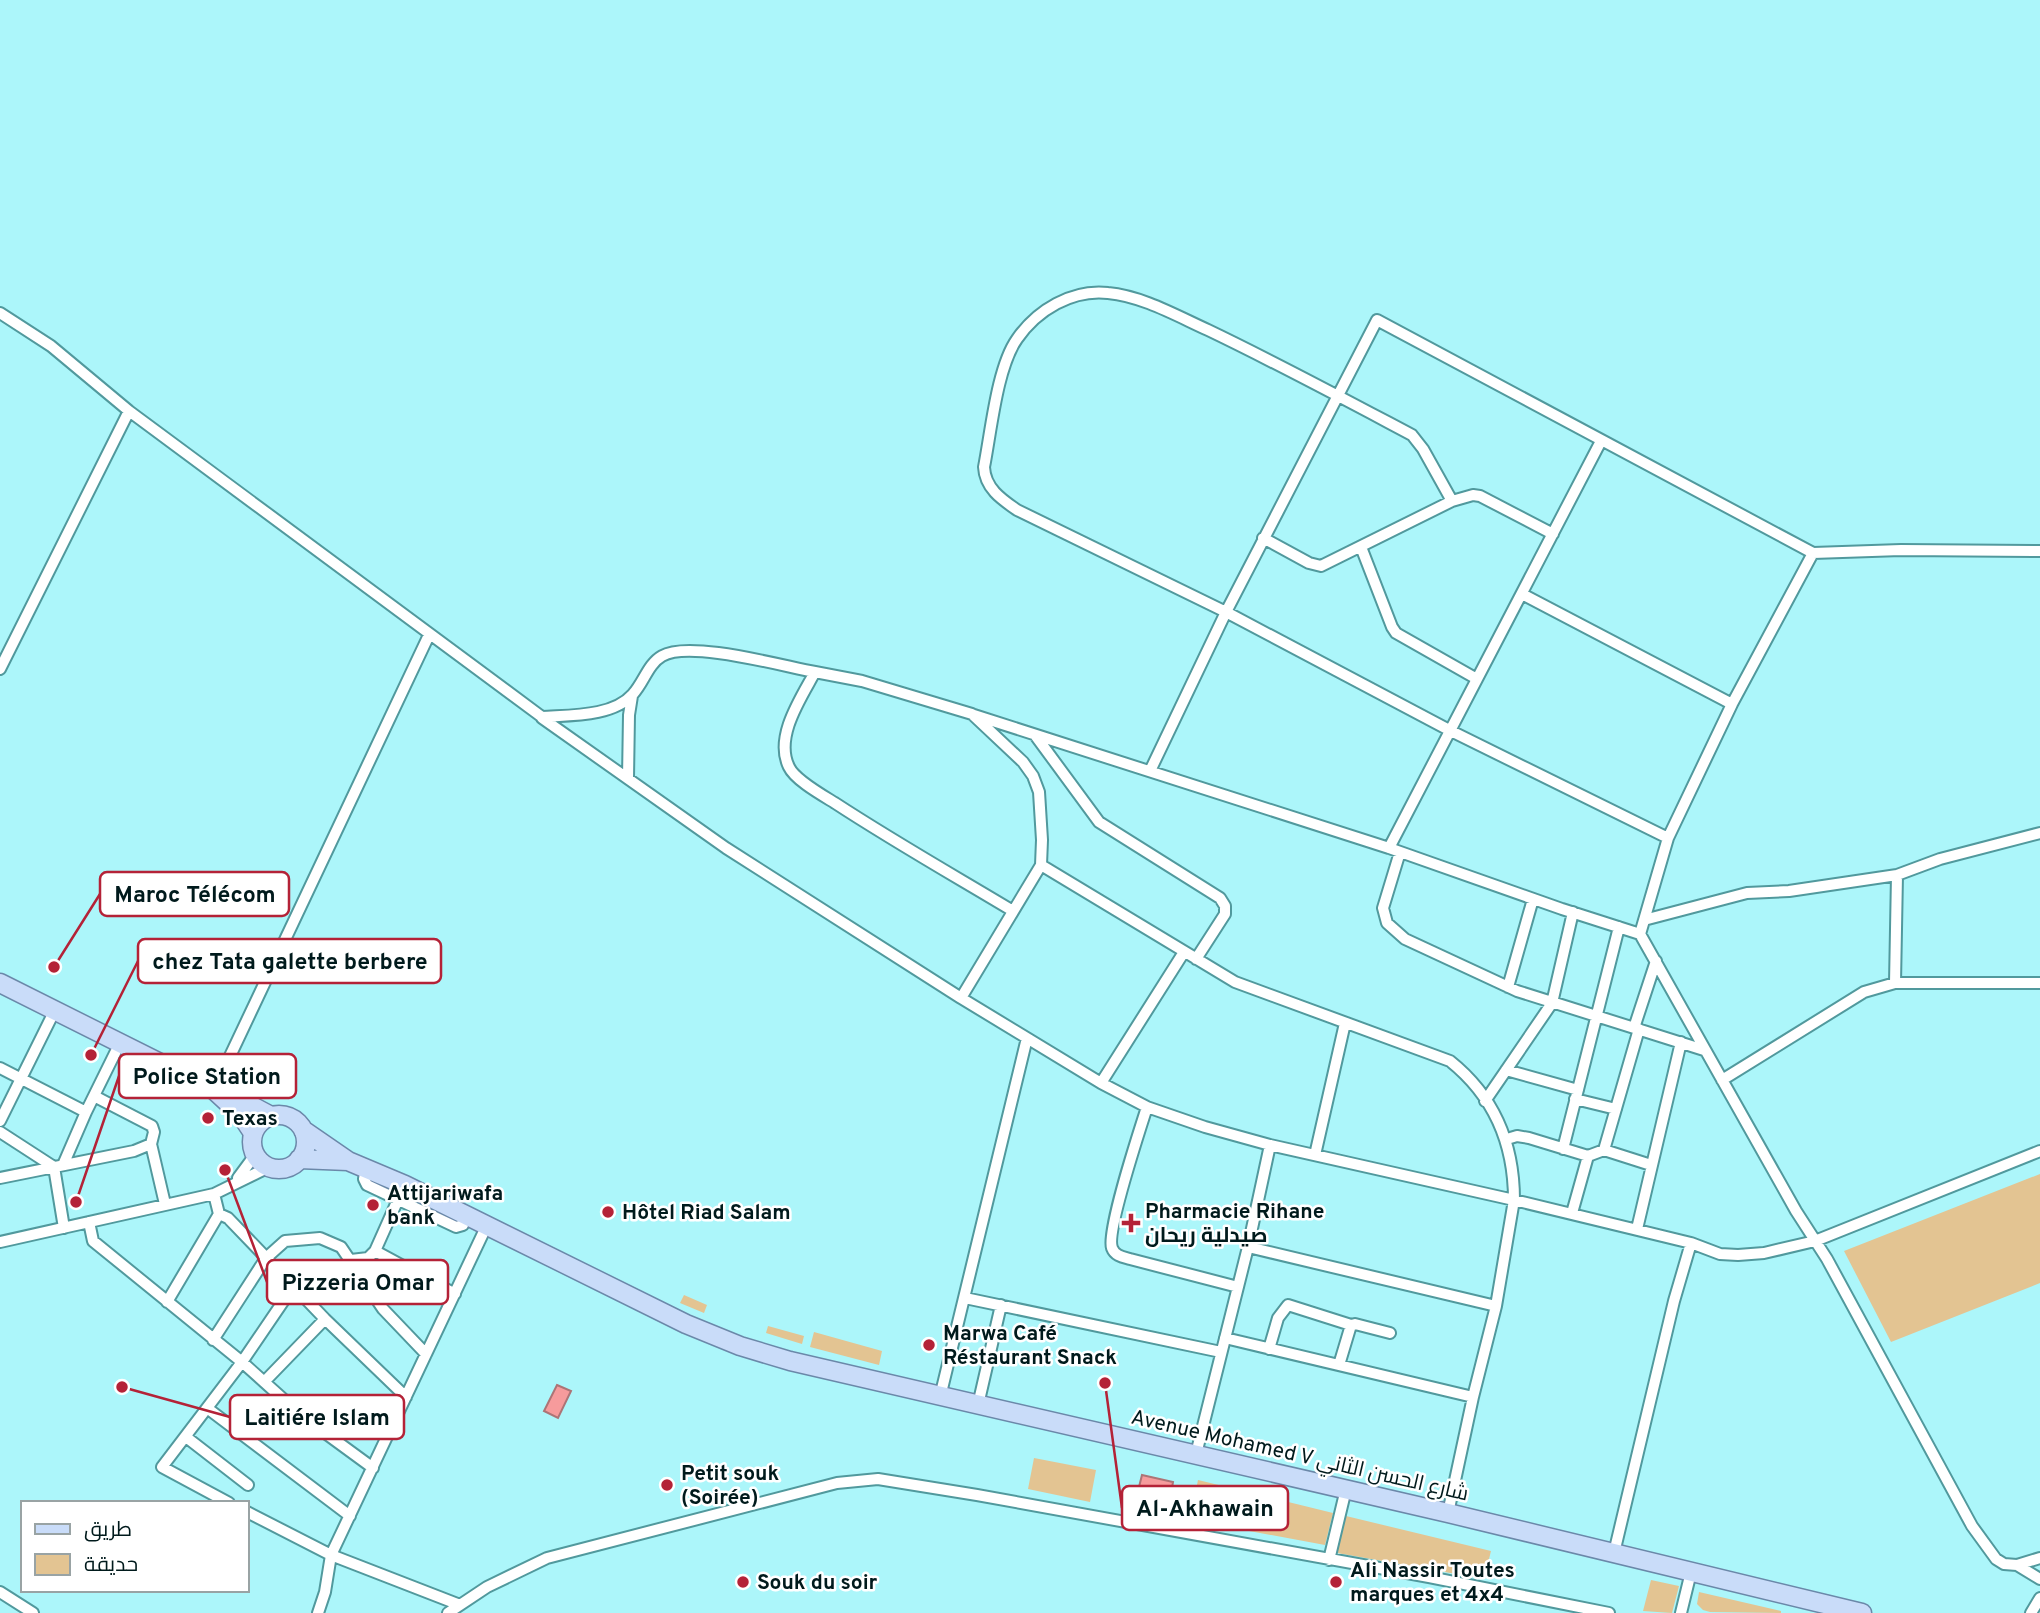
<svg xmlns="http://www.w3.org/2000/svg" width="2040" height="1613" font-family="Overpass,Cairo,sans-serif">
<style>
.green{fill:#e3c492}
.water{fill:#f69b9c;stroke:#ac7476;stroke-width:2}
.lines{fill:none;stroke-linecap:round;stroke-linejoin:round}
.minor-casing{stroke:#51999d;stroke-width:14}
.primary-casing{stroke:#6b88a9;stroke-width:21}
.minor{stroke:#fff;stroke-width:10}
.primary{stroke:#c9dcf9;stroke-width:18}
.poi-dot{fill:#b42237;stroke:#fff;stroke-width:2.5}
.labels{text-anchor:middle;stroke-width:5;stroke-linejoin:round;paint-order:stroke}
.poi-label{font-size:21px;font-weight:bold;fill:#001a1c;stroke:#fff;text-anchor:start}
.street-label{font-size:21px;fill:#001a1c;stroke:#fff}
.leader{fill:none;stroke:#b42237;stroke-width:2.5}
.callout-dot{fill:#b42237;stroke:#fff;stroke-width:2.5}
.callout{fill:#fff;stroke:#b42237;stroke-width:2.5}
.callout-label{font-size:23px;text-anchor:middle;font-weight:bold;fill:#001a1c}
</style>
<rect width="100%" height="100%" fill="#acf6fa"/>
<path class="green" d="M2040,1174V1283L1891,1342L1844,1251Z
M684,1295L707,1305L704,1313L680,1303Z
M768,1326L804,1336L802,1344L766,1333Z
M814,1332L882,1351L879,1365L810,1347Z
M1034,1458L1096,1470L1090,1502L1028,1489Z
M1198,1480L1333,1513L1325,1545L1190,1520Z
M1346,1516L1491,1551L1484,1579L1337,1553Z
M1651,1580L1679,1586L1672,1613L1643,1611Z
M1699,1592L1781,1611V1613L1710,1612L1703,1610L1697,1604Z"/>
<path class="water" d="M557,1385L571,1391L558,1418L544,1411Z
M1142,1475L1173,1482L1171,1494L1139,1487Z"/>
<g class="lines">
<g class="minor-casing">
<path id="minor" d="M0,313L51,346L129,411L542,717C570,715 613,717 633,694C644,682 648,664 662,656C689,640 782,666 815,672
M1452,501L1423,449L1412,435C1344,399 1277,363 1208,330C1177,316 1142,296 1108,293C1072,289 1037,310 1017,339C997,367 991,432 984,467C985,488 1001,499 1017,510L1226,612L1451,731L1668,838
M1263,538L1309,563L1321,566L1452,501L1473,495L1480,496L1553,534
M1361,547L1392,627L1396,633L1477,679
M1813,553L1732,704L1668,838L1640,934L1796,1211L1827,1259L1972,1526L1996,1559L2004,1564L2017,1565L2040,1579
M1522,594L1732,704
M0,669L129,411
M974,715L1389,848L1562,909L1640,934
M542,718L726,848L961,998L1041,865
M1035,735L1099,822L1220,898L1225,906V914L1196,959
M1150,771L1226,612L1377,320L1813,553L1901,550L2040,551
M628,778L629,715L632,696
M1389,848L1601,441
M1400,852L1383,908L1387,923L1405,939L1517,991L1704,1050
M1644,920L1747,893L1789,891L1897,875L1940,859L2040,833
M1895,983L1897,875
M1508,987L1533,899
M961,998L1101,1083L1147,1107L1205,1127L1270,1145L1514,1200C1514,1144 1495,1097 1450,1061L1235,982L1041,865L1042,840L1039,792L1033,776L1023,762L972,714L862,681L815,672C801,698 774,737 789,767C795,780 822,795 835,803C893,841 953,875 1013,911
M1634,1028L1656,961
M0,1068L86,1112
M1506,1070L1578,1090
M1722,1080L1864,992L1895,983H2040
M1101,1083L1184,952
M214,1090L429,635
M1575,1099L1616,1109
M1485,1101L1552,1003L1573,912
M1147,1107C1140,1129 1106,1232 1112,1248C1115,1256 1123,1257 1130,1259L1238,1287
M0,1121L55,1010
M0,1132L54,1167L64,1228
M1507,1139L1517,1136L1529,1138L1588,1156L1604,1150L1651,1165
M151,1144L165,1204
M1563,1149L1619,927
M1604,1150L1639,1029
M1315,1155L1345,1023
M63,1165L86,1112L120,1043
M366,1168L364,1179L367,1185L456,1227L463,1225L467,1215
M0,1178L134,1151L151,1144L154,1132L152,1126L94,1096
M238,1178L255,1155
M214,1194L219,1214L228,1218L325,1319L406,1397
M1572,1213L1588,1156
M89,1222L93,1241L242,1362L302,1416L373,1468
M1637,1229L1681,1042
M0,1242L214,1194L269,1167
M1691,1243L1720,1254L1738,1255L1764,1253L1815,1241L2040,1151
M1248,1247L1496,1306
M375,1251L455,1294
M351,1260L368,1258L375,1251L400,1195
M965,1298L1221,1352
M167,1302L219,1214
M1225,1338L1473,1397
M213,1340L266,1258L285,1241L320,1238L341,1247L383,1309L426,1354
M1269,1349L1278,1318L1288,1305L1351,1325
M1339,1365L1351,1325L1355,1324L1390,1333
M264,1382L325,1319
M940,1397L1027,1038
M978,1405L1001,1305
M207,1408L350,1516
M186,1437L248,1485
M1196,1454L1248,1247L1270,1145
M229,1503L162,1467L242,1362L293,1287
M247,1512L331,1555L460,1605
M1448,1513L1473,1397L1496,1306L1514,1200L1691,1243L1674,1301L1614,1553
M1329,1560L1346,1489
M2017,1565L2040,1558
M0,1592L33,1613
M318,1613L325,1592L331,1555L487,1225
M448,1613L487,1587L547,1558L837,1483L878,1479L977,1495L1429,1577L1609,1613
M1681,1613L1691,1572
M2031,1613L2040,1598"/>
</g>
<g class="primary-casing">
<path id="primary" d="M0,983L214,1090L241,1115L253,1133
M228,1096L235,1097L271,1116
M252 1142a27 27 0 1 1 54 0a27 27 0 1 1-54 0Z
M303,1130L348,1161L405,1185L686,1324L740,1346L790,1361L1448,1513L1862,1613
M299,1159L348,1161"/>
</g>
<use href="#minor" class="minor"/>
<use href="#primary" class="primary"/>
</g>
<g class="poi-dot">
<circle cx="208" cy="1118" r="7"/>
<circle cx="373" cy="1205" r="7"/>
<circle cx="608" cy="1212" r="7"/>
<path d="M1127.5 1212.5h7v7h7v7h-7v7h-7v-7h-7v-7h7z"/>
<circle cx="929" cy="1345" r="7"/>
<circle cx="667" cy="1485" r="7"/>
<circle cx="743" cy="1582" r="7"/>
<circle cx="1336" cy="1582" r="7"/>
</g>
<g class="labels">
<g class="poi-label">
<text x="222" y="1125">Texas</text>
<text x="387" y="1200">Attijariwafa<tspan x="387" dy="24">bank</tspan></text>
<text x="1145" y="1218">Pharmacie Rihane<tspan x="1145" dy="24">صيدلية ريحان</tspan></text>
<text x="622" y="1219">Hôtel Riad Salam</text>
<text x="943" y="1340">Marwa Café<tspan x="943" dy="24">Réstaurant Snack</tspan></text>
<text x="681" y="1480">Petit souk<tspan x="681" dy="24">(Soirée)</tspan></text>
<text x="1350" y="1577">Ali Nassir Toutes<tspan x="1350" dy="24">marques et 4x4</tspan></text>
<text x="757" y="1589">Souk du soir</text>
</g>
<g class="street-label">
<text transform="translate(1300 1455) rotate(13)" y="7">Avenue Mohamed V شارع الحسن الثاني</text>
</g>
</g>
<path class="leader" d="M54 967L100 894M91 1055L138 961M76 1202L119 1076M225 1170L267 1282M122 1387L230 1417M1105 1383L1122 1508"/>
<g class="callout-dot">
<circle cx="54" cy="967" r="7"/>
<circle cx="91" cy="1055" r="7"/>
<circle cx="76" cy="1202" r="7"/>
<circle cx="225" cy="1170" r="7"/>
<circle cx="122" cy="1387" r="7"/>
<circle cx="1105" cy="1383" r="7"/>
</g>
<g class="callout">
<rect x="100" y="872" width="189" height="44" rx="7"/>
<rect x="138" y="939" width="303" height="44" rx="7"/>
<rect x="119" y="1054" width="177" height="44" rx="7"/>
<rect x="267" y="1260" width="181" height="44" rx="7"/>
<rect x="230" y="1395" width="174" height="44" rx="7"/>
<rect x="1122" y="1486" width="166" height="44" rx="7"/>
</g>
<g class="callout-label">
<text x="195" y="902">Maroc Télécom</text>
<text x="290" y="969">chez Tata galette berbere</text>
<text x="207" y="1084">Police Station</text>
<text x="358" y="1290">Pizzeria Omar</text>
<text x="317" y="1425">Laitiére Islam</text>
<text x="1205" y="1516">Al-Akhawain</text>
</g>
<rect x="21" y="1501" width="228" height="91" fill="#ffffff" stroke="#99a3a4" stroke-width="2"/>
<rect x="35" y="1524" width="35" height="10" fill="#c9dcf9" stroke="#99a3a4" stroke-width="2"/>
<text x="84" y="1536" font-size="21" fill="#001a1c">طريق</text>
<rect x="35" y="1554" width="35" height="21" fill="#e3c492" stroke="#99a3a4" stroke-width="2"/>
<text x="84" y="1571" font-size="21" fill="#001a1c">حديقة</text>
</svg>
